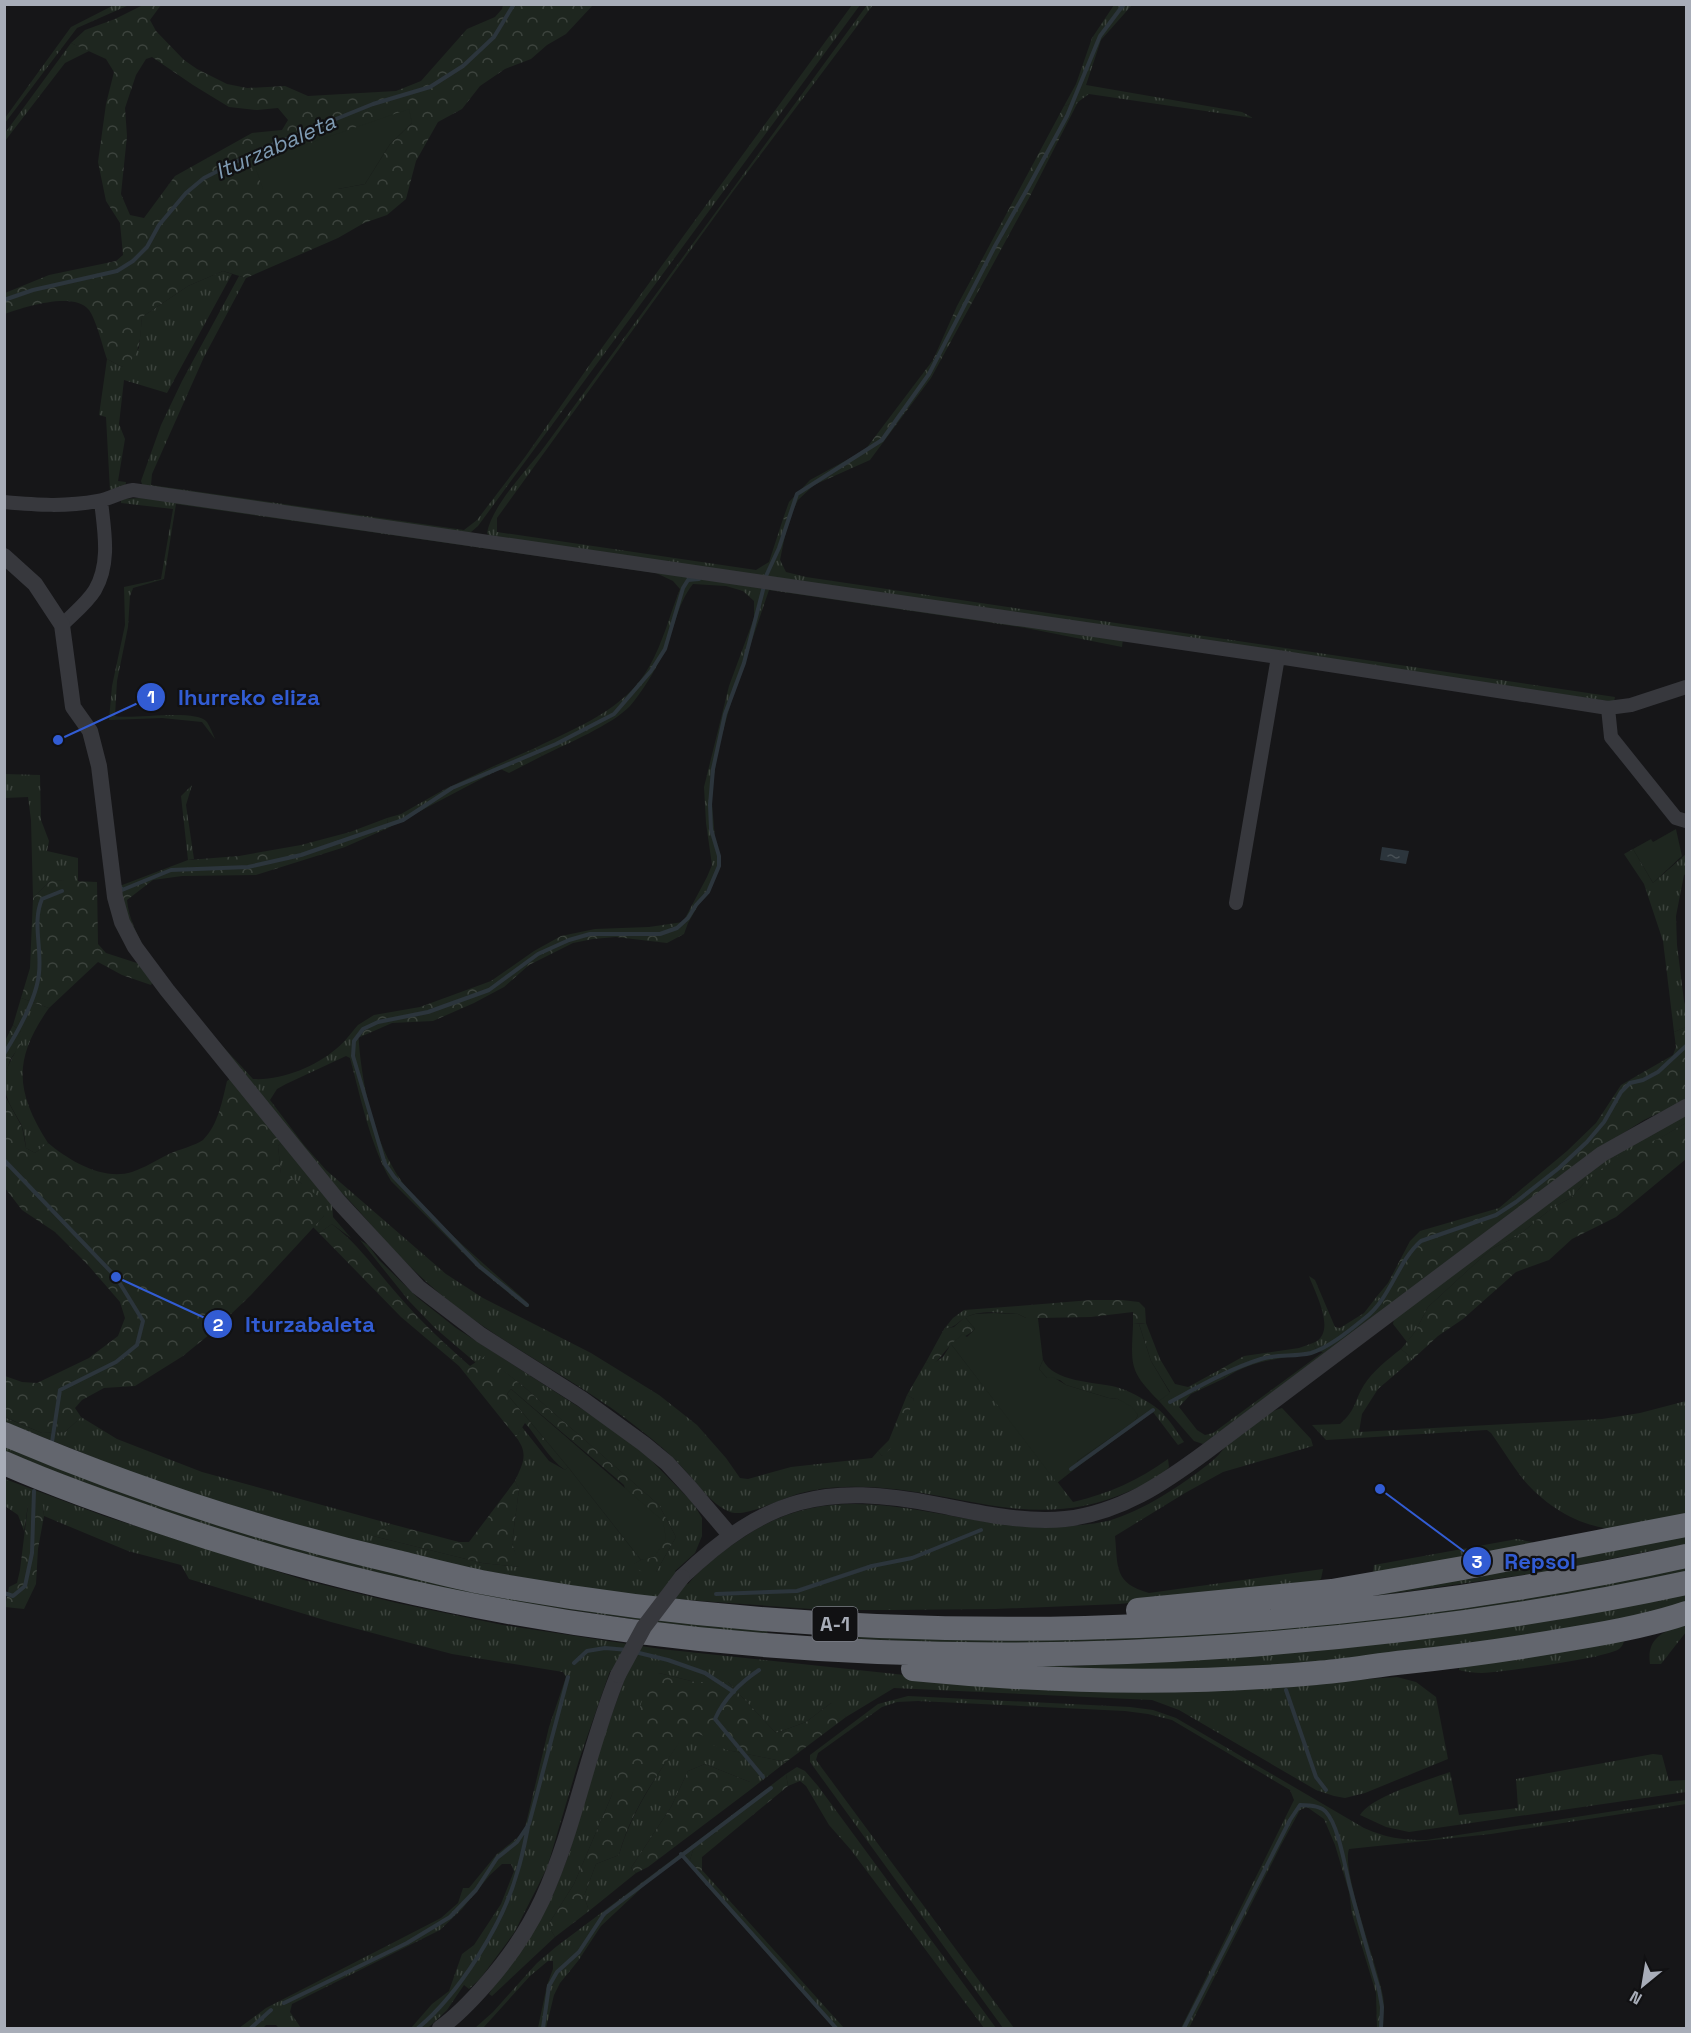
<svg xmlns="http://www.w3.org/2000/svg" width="1691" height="2033" font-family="'Space Grotesk',sans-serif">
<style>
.grass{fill:url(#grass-tufts)}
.forest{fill:url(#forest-crowns);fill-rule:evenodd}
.garden{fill:#1e261f}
.water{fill:url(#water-ripples)}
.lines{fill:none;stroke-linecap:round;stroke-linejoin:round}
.stream{stroke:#2c353c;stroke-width:4}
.minor{stroke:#37383d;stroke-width:14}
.tertiary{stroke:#37383d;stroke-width:16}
.motorway{stroke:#63666e;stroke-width:24}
.tertiary-bridge{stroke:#37383d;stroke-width:16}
.labels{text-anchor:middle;stroke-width:4.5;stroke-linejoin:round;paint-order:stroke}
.shield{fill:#111113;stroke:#7b7e86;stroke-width:1.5}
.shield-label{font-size:20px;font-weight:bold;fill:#a8adb8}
.water-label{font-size:22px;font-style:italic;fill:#7f9bb3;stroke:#111113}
.leader{fill:none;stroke:#325cd3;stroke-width:2}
.callout-dot{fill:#325cd3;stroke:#111113;stroke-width:2}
.mark-label{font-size:18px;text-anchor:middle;font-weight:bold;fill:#fff}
.callout-label{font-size:22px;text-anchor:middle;font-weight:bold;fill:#325cd3;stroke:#111113;stroke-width:4.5;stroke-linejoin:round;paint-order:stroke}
</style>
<defs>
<pattern id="grass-tufts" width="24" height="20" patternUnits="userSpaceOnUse" patternTransform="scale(1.5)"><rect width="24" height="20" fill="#1e261f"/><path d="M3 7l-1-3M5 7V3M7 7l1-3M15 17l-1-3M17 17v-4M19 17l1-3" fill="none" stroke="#3c433d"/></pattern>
<pattern id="forest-crowns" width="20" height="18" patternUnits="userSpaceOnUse" patternTransform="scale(1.5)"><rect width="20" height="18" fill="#1e261f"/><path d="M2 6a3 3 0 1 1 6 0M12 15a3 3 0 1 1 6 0" fill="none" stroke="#3c433d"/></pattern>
<pattern id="water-ripples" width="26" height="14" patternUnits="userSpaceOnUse" patternTransform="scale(1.5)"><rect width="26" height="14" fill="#2c353c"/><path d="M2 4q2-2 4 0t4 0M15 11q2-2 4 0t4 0" fill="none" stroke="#485056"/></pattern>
</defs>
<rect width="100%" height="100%" fill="#161618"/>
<path class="grass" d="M116,4L129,5L77,28L5,123V118L71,27Z
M852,5H860L478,526L471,532L463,534L143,487L141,481L161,425L182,381L239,276L246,278L204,357L152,474L151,485L464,530L477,520L525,457L593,360Z
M867,5H873L734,190L497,518V532L756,570L769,562L783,519L788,521L780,560L786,572L806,577L1615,697L1614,702L491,538L487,533C492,505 528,469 545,446Z
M1114,5H1132L1101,40L1086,85L1242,112L1253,118L1089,94L1078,102L1064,106L1076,84L1092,38Z
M71,43L89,51L65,63L5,141V133Z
M223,271L232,274L167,393L124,380L119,424L125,439L118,481L126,482L125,488L110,491L106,417L99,415L107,359L122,367L139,348L142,317L188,286Z
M158,497L1123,638L1122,647L1026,628L769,590L732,699L719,745L711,793L715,838L720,858L716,874L688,923L683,922L707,877L712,865L706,823L704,787L729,686L754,618V601L743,591L726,586L693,584C676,605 674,633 662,656C654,672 642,692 630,706C612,725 566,744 542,756L535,748C577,727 625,710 649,667C663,643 670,614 680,589L673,581L656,573L176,504L164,579L133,588L130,596L128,627L117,681L115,716C133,720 195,708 207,722C210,727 213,734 215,739L202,722L162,718L109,720L112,686L125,625L124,587L161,579L173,509L121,503V499Z
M494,766L500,769L388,828L387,818L401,814L445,789Z
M4,774L40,775L41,820L49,841L47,851L78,858V882L51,880L33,898L31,820L28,797L5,798Z
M192,785L186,805L194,859L188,860L181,796Z
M1633,849L1653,883L1686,854V874L1684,875L1676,916L1677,945L1684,1001L1686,1008V1027L1674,1032L1663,941L1644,884L1624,854Z
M120,900H127C131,955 216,1038 253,1079C280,1081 315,1067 336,1049C344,1043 351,1033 358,1025C359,1069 370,1127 392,1166C402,1185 418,1201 432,1216C463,1246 495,1274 527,1302L529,1307H526L478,1268L391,1181C370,1144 361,1099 350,1058L346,1056L286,1084L277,1089L270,1100L304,1145L326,1170L446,1274L483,1298L591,1353L659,1395L697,1425L726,1458L740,1478L748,1479L791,1467L872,1458L878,1451L882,1456L914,1399L907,1395L926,1362L932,1364L943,1357L951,1344L1073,1502C1108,1494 1139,1480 1168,1459L1169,1467C1161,1478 1145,1484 1132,1490C1028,1538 949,1483 845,1487C831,1487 815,1489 801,1493C784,1497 746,1518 730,1512C710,1504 695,1480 680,1465C669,1453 656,1442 643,1432C588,1387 523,1356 466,1314C434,1291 405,1263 379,1234C361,1213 345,1194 324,1177L151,963Z
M21,998L49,1008C13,1059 15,1091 48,1143L35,1153L26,1148C25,1140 24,1131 21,1124C13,1109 4,1099 5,1081C5,1062 21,1051 21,1032L13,1025Z
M1686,1115V1123L1586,1181L1571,1198L1552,1208L1518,1236L1491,1249L1428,1307L1415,1332L1407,1342L1393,1324L1394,1318L1586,1171Z
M284,1139L332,1204L333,1217L351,1238L332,1224L319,1233L313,1227L324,1216L301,1183L281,1175L278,1146Z
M360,1240L368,1245L379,1260L418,1298L456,1328L613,1429L649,1458L693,1503L702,1518V1536L695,1553L675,1571L688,1584C704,1565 723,1551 744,1537C855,1462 963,1541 1081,1525C1089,1524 1099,1523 1108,1521C1145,1510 1180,1486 1210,1463C1216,1458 1221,1452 1226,1446C1241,1431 1262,1414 1282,1408L1311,1439L1313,1446L1223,1472L1185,1493L1115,1536C1118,1568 1114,1583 1149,1593L1323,1569L1321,1579L1311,1585L1287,1588L1119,1604L995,1609L893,1610H825L660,1598L569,1586L464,1567L357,1542L160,1484L5,1422L4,1417L42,1433L65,1432L81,1417L117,1439L202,1472L391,1524L382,1528L373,1536L482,1563L519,1567L512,1543L519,1489L515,1481C523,1463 529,1454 516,1437L522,1427L549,1461L565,1470L568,1467L641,1560L634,1564L656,1572L676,1537L659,1505L523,1386L485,1357L476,1363L435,1328L409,1301Z
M1309,1276L1315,1280L1335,1327L1340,1328L1364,1313L1378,1295L1386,1308L1203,1444L1194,1441L1159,1401L1170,1392L1151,1361L1139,1324L1146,1323L1160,1359L1175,1384L1188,1387L1221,1369L1225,1378L1191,1394L1179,1407L1197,1430L1205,1435L1213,1433L1323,1352L1317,1351L1313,1343C1338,1333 1315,1293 1309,1276Z
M1018,1306V1314C1002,1313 979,1309 965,1318C956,1323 956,1327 944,1329L953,1318L964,1310Z
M1401,1349L1413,1359L1378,1389L1362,1414L1359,1432L1602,1419L1640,1413L1686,1401V1519C1668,1523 1647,1530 1627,1530C1587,1531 1548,1509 1523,1479C1511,1464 1502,1448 1491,1433L1487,1430L1326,1440L1312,1425L1340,1424C1357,1409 1354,1401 1364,1385C1374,1370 1387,1360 1401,1349Z
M1043,1360C1053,1382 1095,1382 1116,1387C1128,1390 1144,1399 1154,1406C1167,1415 1175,1429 1184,1442L1178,1445L1153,1412L1080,1465L1077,1461L1135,1421L1138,1415L1118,1399L1109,1398L1066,1385L1060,1380L1047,1378L1039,1369Z
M5,1445L149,1500L767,1631L768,1634L740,1635L442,1591L210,1530L5,1453Z
M5,1479L104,1516L304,1580L397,1603L503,1625L661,1649L914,1676L1238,1688L1397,1677L1416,1682L1436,1697L1448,1759L1365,1793L1345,1798L1334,1796L1316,1790L1179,1710L1152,1700L894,1688L846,1717L831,1703L806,1722L776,1733L728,1682H695L659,1673L611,1797L574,1884L548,1925L555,1937L492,1996L489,1994L553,1895L569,1854L598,1753L625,1678L610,1671L579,1760L547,1868L514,1933L480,1979L469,1989L464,1985L447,2010L428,2028H411L432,2004L449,1991L462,1954L474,1945L501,1904L514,1871L511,1864H502L490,1875L462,1909L440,1930L292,2004L290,2012L301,2028H279L276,2025H266L263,2028H239L266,2008L441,1918L458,1903L463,1888H469L496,1855L524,1832L549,1727L566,1677L563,1672L452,1654L331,1622L189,1579L181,1565L128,1551L44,1516L43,1505H28L24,1531L18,1515L5,1506Z
M1686,1533V1544L1544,1572L1375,1596L1395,1586Z
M1517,1539L1532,1542L1536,1546L1373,1574L1374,1565Z
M1686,1565V1574L1541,1602L1282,1634L989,1645L839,1638V1635L875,1633L989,1636Z
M1686,1594V1606L1520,1642L1168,1675L1001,1664L1072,1666L1226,1658Z
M1686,1623V1632L1661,1664H1650C1646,1637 1665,1631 1686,1623Z
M1625,1637C1624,1642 1623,1646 1619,1649C1607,1658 1502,1672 1482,1673C1474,1673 1466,1672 1459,1670V1667Z
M908,1696L1130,1707L1153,1710L1176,1718L1364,1828C1387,1838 1401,1840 1426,1840L1686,1800V1804L1491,1834L1349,1849C1341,1870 1378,1967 1383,1996C1385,2007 1383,2018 1383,2028H1377L1376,1993L1352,1914L1349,1892L1335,1845L1324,1819L1307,1807L1300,1810L1281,1845L1189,2028H1181L1294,1800L1290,1790L1172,1720L1148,1714L1125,1711L918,1701L897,1702L882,1707L818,1753L816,1760L1014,2028H1003L810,1762V1755L878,1704Z
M703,1735L727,1750L786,1762L750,1790V1782L705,1764L688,1771L671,1807L631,1868L636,1873L589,1911L584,1896L596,1864L619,1855C631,1812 657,1775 682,1738Z
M1653,1754L1662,1755L1669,1781L1686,1780V1792L1409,1832L1386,1827L1360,1815C1372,1796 1428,1780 1450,1772L1459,1815L1518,1808L1516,1779Z
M797,1767L805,1771L818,1786L996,2028H984L851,1850L829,1825L806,1786L800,1781L788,1786L786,1774Z
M716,1827L715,1833L694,1847L689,1863L681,1856L646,1884L601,1926L578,1961L560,1983L554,1995L546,2028H538L547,1985L553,1969V1961H548L530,1976L483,2028H475L493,2012L537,1963L557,1946Z
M702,1870L844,2028H834L697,1875Z"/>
<path class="forest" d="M143,5H161L150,20L156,31L184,60L197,69L227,84L247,88L285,86L308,96L396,91L421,81L467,29L495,17L502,9L503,5H593L566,34L547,45L531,59L505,69L480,86L462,109L438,122L416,161L406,199L387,215L364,223L338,238L246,278L223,271L188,286L142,317C140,337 142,356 122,367L107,359C103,348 96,319 89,310C74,291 24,307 5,314V293L49,275L116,261L123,255L120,223L106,201L98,162L106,104L114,72L106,59L71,43L85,30L115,19ZM152,57L193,85L229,107L257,110L278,108L288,120L282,130L252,133L175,176L144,218L130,215L121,194L127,136L125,108L136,75L146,59ZM412,123L390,144L365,184L338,189H263Z
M1078,102L1028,200L931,378L870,460L814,485L798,500L788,521L783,519L789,502L810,480L865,450L933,360L957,306L1064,106Z
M535,748L542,756L509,773L494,766Z
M387,818L388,828L345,847L256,875L182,876L153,880L127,900H120L117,887L188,860L239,856L301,845L350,832Z
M51,880L97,882L98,944L106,953L143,965L154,980L151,985L122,975L98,962L49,1008L21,998L30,968L33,898Z
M683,922L688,923L684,934L667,943L616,937L593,939L573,943L529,965L504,987L474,1003L433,1021L392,1023L358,1038V1025L374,1015L420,1007L491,981L534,951L561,936L595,929L649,927Z
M13,1025L21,1032V1044L10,1060L5,1077V1041Z
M1686,1027V1100L1644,1120L1587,1156L1386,1308L1378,1295L1388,1283L1410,1241L1420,1231L1499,1208L1567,1151L1596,1123L1621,1085L1673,1055L1676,1047L1674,1032Z
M234,1076L284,1139L278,1146L281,1174L301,1183L319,1197L324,1216L251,1295L210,1334L183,1356L135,1386L104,1388L82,1400L75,1408L81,1417L65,1432L42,1433L5,1417V1376L22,1382L37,1383L89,1358L118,1336L125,1318L120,1302L88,1265L55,1232L22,1210L5,1188L4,1094L22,1127L26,1148L35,1153L48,1143C70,1161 103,1181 132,1172C144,1168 157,1160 169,1154C177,1150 197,1145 203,1140C218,1125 222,1102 227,1081Z
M1686,1123V1159L1616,1217L1572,1239L1549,1260L1516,1272L1463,1319L1438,1336L1413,1359L1401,1349L1415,1332L1428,1307L1491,1249L1518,1236L1552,1208L1571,1198L1586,1181L1622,1153L1658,1139Z
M332,1224C359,1245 376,1270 398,1295C420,1321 445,1344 470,1366L485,1356L523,1386L659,1505L676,1537L656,1572L640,1571L633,1564L643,1559L624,1485L511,1389L507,1394L568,1467L565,1470C548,1458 539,1439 525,1423L516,1437L459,1366L401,1317L319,1233Z
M1091,1300H1122L1139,1302L1145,1308L1146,1323L1133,1324V1312L1091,1317L1038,1318H1026L1018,1314V1306Z
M965,1317L975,1329C967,1337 955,1340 950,1346C943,1353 940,1359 932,1365L926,1362L944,1329L954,1327Z
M1313,1343L1317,1351C1285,1359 1253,1359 1225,1378L1221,1369L1244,1356L1299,1348Z
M907,1395L914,1399L897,1443L882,1456L878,1451L889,1440Z
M515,1481L519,1489L512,1543L520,1567L482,1563L373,1536L375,1527L382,1528L391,1524L459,1542H469Z
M28,1505H43L44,1516L38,1549L36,1584L24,1609L5,1607L9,1587L17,1583L20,1570Z
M659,1673L695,1682H728L776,1733L806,1722L831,1703L837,1705L846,1717L786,1762L727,1750L710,1744L702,1735L682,1739C657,1775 630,1812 619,1855L596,1864L584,1896L589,1911L555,1937L548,1925L574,1884L611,1797L648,1682Z
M705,1764L750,1782V1790L648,1867L636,1873L631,1868L671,1807L688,1771Z
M786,1774L788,1786L702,1857V1870L697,1875L689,1863L694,1847L715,1833L716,1827Z"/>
<path class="garden" d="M409,109L412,123L390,144L365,184L338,189H263L256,169L261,160Z
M1676,829L1682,856L1653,883L1633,849L1651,839L1653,842Z
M994,1313L1018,1314L1026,1318H1038L1043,1360L1039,1369L1047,1378L1053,1377L1066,1385L1109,1398L1118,1399L1132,1407L1138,1415L1135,1421L1077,1461L1080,1465L1057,1483L951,1344L963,1334L967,1337L975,1329L965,1317L975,1314Z
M1133,1324H1139L1151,1361L1170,1393L1159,1401C1129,1371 1131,1366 1133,1324Z
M511,1389L663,1521L666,1539L654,1557L641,1560L568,1467L507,1394Z"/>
<path class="water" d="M1382,847L1409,851L1406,864L1380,860Z"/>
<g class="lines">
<path class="stream" d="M4,300L33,290L117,271L133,261L147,247L159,225L186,193L204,178L257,151L373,104L430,87L463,66L494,37L514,4
M766,576L779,548L797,494L882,440L929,374L995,246L1029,186L1067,116L1100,36L1124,4
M119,885L122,890L171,870L248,867L301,855L403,820L452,788L556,744L614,714L651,671L665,649L683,588L688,580L699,579
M4,1054C17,1033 37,997 39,973C42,948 32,922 42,899L62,891
M4,1160L116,1277L143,1321L137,1345L116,1362L60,1390L52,1442
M527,1305L479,1266L394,1177L385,1164L353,1056L354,1041L363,1029L378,1022L428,1012L489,990L538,954L569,940L590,934H660L677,928L688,918L696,905L708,892L719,866V856L711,829L710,805L713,769L725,714L744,663L764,586
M1170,1402C1200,1386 1229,1369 1261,1359C1277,1354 1295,1357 1311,1353C1330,1347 1350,1330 1365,1318C1391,1298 1397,1262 1421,1241L1496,1215L1516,1202L1559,1168L1587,1142L1604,1122L1621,1092L1630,1083L1643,1080L1658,1072L1686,1046
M1071,1469L1153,1410
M4,1593L13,1596L25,1586L32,1553L34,1491
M716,1594L797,1591L872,1566L912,1558L981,1530
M635,1652L668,1660L705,1673L734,1692
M574,1663L587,1651L605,1648L628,1650
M759,1670C741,1682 724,1699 715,1719L763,1777
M1286,1690L1316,1777L1326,1790
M681,1854L836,2028
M284,2003L407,1943L450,1917L476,1890L497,1858L517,1842L529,1824L568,1677
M251,2028L271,2010
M418,2028C459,1994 503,1924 517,1873C522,1858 525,1842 528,1827
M543,2028L549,1986L557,1972L579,1952L604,1914L771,1788
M1184,2028L1290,1820L1300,1805C1308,1805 1321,1806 1326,1812C1339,1826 1345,1868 1350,1887C1359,1921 1369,1956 1379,1990L1382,2007L1381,2028"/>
<path class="minor" d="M4,502C38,505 65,507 98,501C110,499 120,492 133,490L1278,657L1608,708L1631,705L1686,687
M62,625C73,614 87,603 95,590C111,562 104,530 101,501
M1608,708L1611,737L1676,818L1686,821
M1236,903L1278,657"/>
<path class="tertiary" d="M4,556L35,584L62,625L73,707L90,731L99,766L115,897L122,922L135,947L167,990L339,1202L418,1287L481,1335L582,1399L644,1444L667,1463L690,1488L730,1535
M682,1577C766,1497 825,1482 939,1505C980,1513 1023,1523 1065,1519C1120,1513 1164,1483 1207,1451L1602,1154L1686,1107
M440,2028C457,2016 472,2000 486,1984C508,1959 528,1930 542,1900C575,1828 588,1748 618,1675"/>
<path class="motorway" d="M4,1434C131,1488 262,1531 397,1562C425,1569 452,1576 481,1582C870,1654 1301,1641 1686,1556
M4,1463C54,1485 106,1503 158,1521C504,1640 871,1672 1235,1646C1387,1635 1538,1615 1686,1583
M1138,1610L1332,1591L1463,1568L1686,1525
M913,1669C1045,1682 1184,1685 1316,1673C1346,1671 1376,1665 1406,1662C1464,1656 1519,1648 1576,1638C1613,1632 1651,1625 1686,1613"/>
<path class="tertiary-bridge" d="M618,1675L644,1627L682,1577"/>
</g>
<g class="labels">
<rect class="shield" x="812.5" y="1607" width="45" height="34" rx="4.5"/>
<g class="shield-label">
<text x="835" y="1631">A-1</text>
</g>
<g class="water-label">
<text transform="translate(275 146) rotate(-24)" y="8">Iturzabaleta</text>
</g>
</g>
<path class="leader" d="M58 740L151 697M116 1277L218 1324M1380 1489L1477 1561"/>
<g class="callout-dot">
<circle cx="58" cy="740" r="6"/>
<circle cx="116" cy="1277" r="6"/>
<circle cx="1380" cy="1489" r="6"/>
<circle cx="151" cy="697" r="15"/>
<circle cx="218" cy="1324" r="15"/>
<circle cx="1477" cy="1561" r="15"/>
</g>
<g class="mark-label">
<text x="151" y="703">1</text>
<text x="218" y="1331">2</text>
<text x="1477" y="1568">3</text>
</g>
<g class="callout-label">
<text x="249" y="705">Ihurreko eliza</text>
<text x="310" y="1332">Iturzabaleta</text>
<text x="1540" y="1569">Repsol</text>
</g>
<rect width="1691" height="2033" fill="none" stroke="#a8adb8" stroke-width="12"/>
<g transform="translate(1643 1985) rotate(210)" stroke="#111113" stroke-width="4.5" paint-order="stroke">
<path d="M0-4.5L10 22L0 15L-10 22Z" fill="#a8adb8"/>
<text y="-9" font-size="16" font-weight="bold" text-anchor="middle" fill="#a8adb8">N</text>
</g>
</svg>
